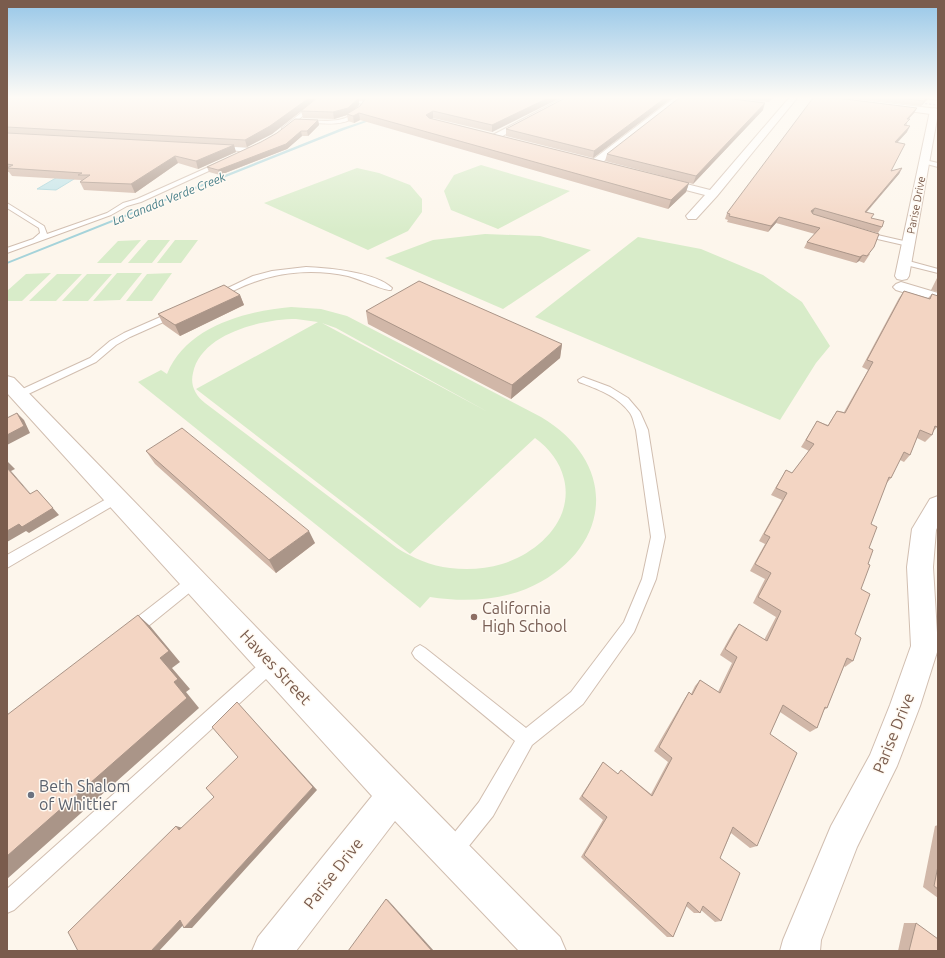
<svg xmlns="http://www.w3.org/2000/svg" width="945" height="958" font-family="Ubuntu,sans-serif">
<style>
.green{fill:#d8ecc9;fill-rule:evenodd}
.water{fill:#bfe3e8;stroke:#a5d3da}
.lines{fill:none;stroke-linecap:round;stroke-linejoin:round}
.stream{fill:#a5d3da;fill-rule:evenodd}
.lane-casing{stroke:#d1beb0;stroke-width:2}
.street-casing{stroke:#d1beb0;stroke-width:2}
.secondary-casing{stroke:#d6c0b0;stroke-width:2}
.lane{fill:#fff;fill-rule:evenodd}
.street{fill:#fff;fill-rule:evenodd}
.secondary{fill:#fff;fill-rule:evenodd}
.rail{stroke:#b9a8c9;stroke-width:1.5;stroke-dasharray:2.5 1.5;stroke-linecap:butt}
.wall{fill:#d1b7a8;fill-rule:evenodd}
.shaded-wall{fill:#aa9588}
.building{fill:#f3d5c3;stroke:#aa9588}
.education-dot{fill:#8d6e63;stroke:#fffaf3;stroke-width:1.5}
.worship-dot{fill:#6b7280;stroke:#fffaf3;stroke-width:1.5}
.labels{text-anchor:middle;stroke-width:3;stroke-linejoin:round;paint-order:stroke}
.far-street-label{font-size:11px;fill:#7a5c4d;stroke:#fffaf3}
.far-water-label{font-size:12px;font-style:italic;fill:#437c86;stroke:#fffaf3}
.near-education-label{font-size:16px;fill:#785e54;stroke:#fffaf3;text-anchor:start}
.near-street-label{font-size:16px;fill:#7a5c4d;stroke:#fffaf3}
.near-worship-label{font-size:16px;fill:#5b616d;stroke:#fffaf3;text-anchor:start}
</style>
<rect width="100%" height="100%" fill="#fdf6ec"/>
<path class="green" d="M481,165L570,191L498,229L451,210L444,191L454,175Z
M357,168L379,173L410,185L422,199V212L408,231L368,250L264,203Z
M485,234L540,236L591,250L503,309L385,258L433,240Z
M638,237L701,249L763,275L802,302L830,346L816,363L780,420L535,317Z
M141,240L121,263H97L118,241Z
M148,240H170L152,263H128Z
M175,240H198L181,263H157Z
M51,273L22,301H7V291L26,274Z
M117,273H142L120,300L93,301Z
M172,273L152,301H126L147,274Z
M57,274H82L56,301H29Z
M87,274H112L88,301H62Z
M291,307L321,309L347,316L541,417C622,465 611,553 526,589C496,601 462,602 430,597L420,608L138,382L161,370L167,374C186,327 245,311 291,307ZM296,319L318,322L196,389L410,554L535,438C549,448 560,462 564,479C574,520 538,553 502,564C486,569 467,570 450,568C431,566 413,558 397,548L205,403C195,395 190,385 193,373C201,333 263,319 296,319ZM322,323L336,328L488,412Z"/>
<path class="water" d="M61,175L79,176L56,190L37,189Z"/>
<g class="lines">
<path class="stream" d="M370,119L372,120L344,130L7,264V262L342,128Z"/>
<g class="lane-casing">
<path id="lane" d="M320,98H324L286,130H282V128Z
M345,98H351L367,103C353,129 329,124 303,122L301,121L303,120C325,121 350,125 362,104Z
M925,98H938V100Z
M219,146L250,148L253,150L250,152L217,149V147Z
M925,160L938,163V167L923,163V161Z
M222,161L225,163L224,164L141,202L127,206L111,215L7,253V248L33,239L40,233L39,228L7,208V203L44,226L47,234L107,213L123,203L137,199Z
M860,231L908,242L912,244L908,246L860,235Z
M902,260H905L938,269V273L902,264Z
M306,267C328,268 376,272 392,288L391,290C385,291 357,278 348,276C317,269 283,271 254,282C242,286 231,292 220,297L217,298L213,295L253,276L272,271Z
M174,311L177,312L178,314L177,316L130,337L116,345L96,362L24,396L20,397L15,394L16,392L90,358L110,341L124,333Z
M583,377L610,387L628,398L640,412L648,430L665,537L656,579L634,632L583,704L532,745L493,816L460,857L453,860L446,857L443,850L446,843L479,802L515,741L415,658L412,653L415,648L420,645L425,648L526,728L571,692L624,622L642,579L651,537L636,430C634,424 633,417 630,413C618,396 597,389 579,382L578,380Z
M117,493L121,495L123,498L121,501L7,568V555Z
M194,575L199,577L201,581L199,585L136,636L131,638L126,636L123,631L126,626L189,577Z
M272,655L278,658L280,663L278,668L14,910L7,913V889L266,658Z"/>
</g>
<g class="street-casing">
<path id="street" d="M563,98H573L497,139L494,140L489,137Z
M674,98H683L599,165H591L590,163L591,161Z
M789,98H797L717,196L696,219H688L686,216L705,195L655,182L653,180L659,177L710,190Z
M934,108L937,109L938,113L909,276L907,279L902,280L897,279L895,276L930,111Z
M901,282L938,293V303L896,290L893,287L896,284Z
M7,376L14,378C196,564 376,753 560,937L566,951H519L395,821L296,951H252L258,937L372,796L7,393Z
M938,496V526L936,530L933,567L938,649L920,706L897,766L857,847L821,940L820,951H780L783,940L831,826L870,755L890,705L911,646L907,567L912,529L930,499Z"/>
</g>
<g class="secondary-casing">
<path id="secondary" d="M823,98H844L938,109V115L827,100Z"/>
</g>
<use href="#lane" class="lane"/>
<use href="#street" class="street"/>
<use href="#secondary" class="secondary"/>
<path class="rail" d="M913,102L938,105"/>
</g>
<path class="wall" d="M7,98H560L492,132L433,118L431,119L689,183L686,192L668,209L360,120L354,123L348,121L347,115L334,119L303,118L301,111L272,134L247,147H234L236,152L198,169L178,163L135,193L84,190L80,182L81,180L12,176L9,172H7ZM359,99L364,101L360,106L353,111L359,105Z
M565,98H672L593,158L506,136V129Z
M730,98H773L769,102Z
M854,98H928L921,106Z
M917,108L914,113L908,119L907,124L906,126L907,132L897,143L891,171L902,168L899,174L866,213L882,227L878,233L838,222L870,254L864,263L859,261L856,263L804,248L807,242L815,234L776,223L768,232L727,222L728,220L725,219L727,213Z
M763,110L693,184L605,161L607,154Z
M318,120L319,125L308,136H302L287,149L220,175L209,172L207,167Z
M938,276V292L931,290Z
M904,291L928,298L932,294L937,427L933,432L932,435L925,442L917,438L910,455L904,462L900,460L891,478L886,484L871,524L868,564L861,589L855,634L853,661L845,667L844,666L827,708L824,710L817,728L810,732L780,712L770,734L757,846L750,848L731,833L720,858L721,921L715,922L701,910L700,913H694L686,906L673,937H667L581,857L603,820L579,799L603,762L618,774L621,770L651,794L668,762L654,751L685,698L689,692L691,694L695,686L700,680L718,692L732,663L720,655L734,630L739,624L764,640L776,617L753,603L765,579L750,571L765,544L759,541L782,500L771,495L786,470L792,473L809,451L801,447L817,421L828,425L837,411L844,412L868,370L862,367L899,298Z
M240,295L244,305L180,336L163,324L158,314Z
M366,311L562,344L560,358L511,399L368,324Z
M146,451L315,543L276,573L155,464Z
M938,825V898L923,887L935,826Z
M904,923H916L938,951H898Z"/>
<path class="shaded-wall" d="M309,98H318L272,134L247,147L245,140Z
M359,98V105L349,115L347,114V115L334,119L333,112Z
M548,98H560L492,132V125Z
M665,98H672L593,158L594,151Z
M927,98H928L927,100L921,106L924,101Z
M765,103L763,110L693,184L696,176Z
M917,108L914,113L904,124L907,119Z
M433,111V118L427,122L426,115Z
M359,113L360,120L354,123L353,116Z
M318,120L319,125L308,136L307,131Z
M910,126L907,132L892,148L895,142Z
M301,131L302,136L287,149L220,175L218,170Z
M234,145L236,152L198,169L196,161Z
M175,156L178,163L135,193L131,184Z
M902,168L899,174L861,218L865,212Z
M689,183L686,192L668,209L671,200Z
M815,208L812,215L811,211Z
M779,217L776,223L768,232L771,226Z
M863,255L859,261L856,263L860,257Z
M240,295L244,305L180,336L175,325Z
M562,344L560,358L511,399L512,385Z
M17,413L24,420L30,433L7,445V435Z
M7,461L15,469L11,471L37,501L7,468Z
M37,490L59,515L29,533L26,531L7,542V531Z
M309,531L315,543L276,573L269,560Z
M138,615L150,626L180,662L172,668L190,689L186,692L199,708L7,879V856L174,682L160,658Z
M237,702L317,790L192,928H184L313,787Z
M176,826L183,828L179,830Z
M386,899L388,900L434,951H432Z
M180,920L187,921L159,951H151Z"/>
<path class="building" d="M7,98H309L270,126L245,140L7,127Z
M317,98H359L348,108L333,112L301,111Z
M366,98H548L492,125L433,111L426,115L429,118L689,183L671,200L359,113L353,116L347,114L360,106Z
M565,98H665L594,151L506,129Z
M679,98H725L765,103L696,176L607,154Z
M813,98H837L917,108L907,119H910L904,125L910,126L895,142L905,144L891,171L902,168L865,212L874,214L871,218L884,221L882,227L815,208L811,211L813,214L879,234L874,247L867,256L863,255L860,257L807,242L820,228L779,217L771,226L729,216L730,214L727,213Z
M898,98H927L924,101Z
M295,119L318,120L307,131H301L286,144L218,170L207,167L261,142L277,133Z
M7,133L234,145L196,161L175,156L131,184L80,182L90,175H78L82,173L7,168L13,165L7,164Z
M419,281L562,344L512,385L366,311Z
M224,285L240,295L175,325L158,314Z
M904,291L930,299L932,294L938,296V425L937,427L935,426L932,435L920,430L910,455L904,452L891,478L889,477L871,524L877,527L869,548L873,550L868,564L870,565L861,589L870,594L855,634L861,638L853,661L847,658L827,708L825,707L817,728L783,705L770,734L797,753L757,846L733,827L720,858L740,873L721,921L703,906L700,913L688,902L673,937L584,855L607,817L582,796L603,762L618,774L621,770L652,796L672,758L659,747L689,692L692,695L700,680L720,693L737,657L725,649L739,624L767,641L781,611L758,597L771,573L755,564L770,537L764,534L787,493L776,488L786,470L792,473L814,444L806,440L817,421L828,426L837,411L845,413L873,362L867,360Z
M17,413L24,426L7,435V418Z
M182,428L309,531L269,560L146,451Z
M7,468L30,494L37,490L53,508L22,527L19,524L7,531Z
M138,615L169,651L160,658L178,679L174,682L187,698L7,856V715Z
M237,702L313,787L184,928L180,920L151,951H78L68,932L176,826L179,830L214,797L206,788L238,757L212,727Z
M938,866V889L934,886Z
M386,899L432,951H348Z
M916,923L938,939V951H909Z"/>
<linearGradient id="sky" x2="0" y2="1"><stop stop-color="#97c7e8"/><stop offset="0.42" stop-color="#fefbf6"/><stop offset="1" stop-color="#fefbf6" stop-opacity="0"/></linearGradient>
<rect width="945" height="232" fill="url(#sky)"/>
<circle class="education-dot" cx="474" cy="617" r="4"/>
<circle class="worship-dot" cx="31" cy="795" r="4"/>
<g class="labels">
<g class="far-street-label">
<text transform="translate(916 205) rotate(-79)" y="4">Parise Drive</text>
</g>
<g class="far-water-label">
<text transform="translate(169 199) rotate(-22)" y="4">La Canada Verde Creek</text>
</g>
<g class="near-education-label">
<text x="482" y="614">California<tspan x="482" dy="18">High School</tspan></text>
</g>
<g class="near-street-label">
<text transform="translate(276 667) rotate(47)" y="6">Hawes Street</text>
<text transform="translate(893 733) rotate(-68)" y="6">Parise Drive</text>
<text transform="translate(333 873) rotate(-52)" y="6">Parise Drive</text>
</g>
<g class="near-worship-label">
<text x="39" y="792">Beth Shalom<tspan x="39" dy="18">of Whittier</tspan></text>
</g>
</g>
<rect width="945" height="958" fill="none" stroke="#7a5c4d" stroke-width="16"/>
</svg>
